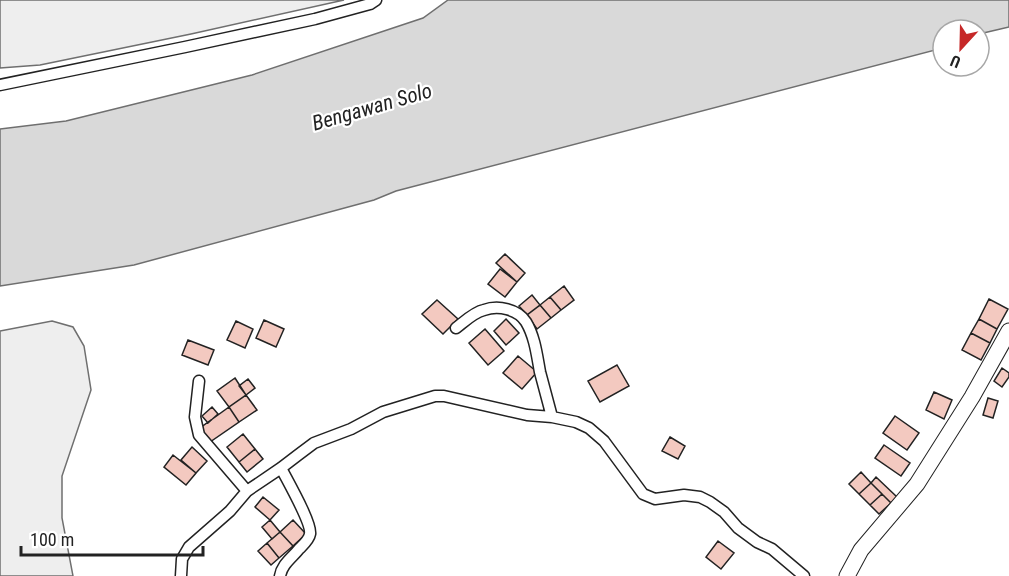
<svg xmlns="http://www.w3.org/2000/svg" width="1009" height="576" font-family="'Roboto Condensed',sans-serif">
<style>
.green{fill:#eee;stroke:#6f6f6f;stroke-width:1.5}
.water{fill:#d9d9d9;stroke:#6f6f6f;stroke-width:1.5}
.building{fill:#f3c9c0;stroke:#222;stroke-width:1.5}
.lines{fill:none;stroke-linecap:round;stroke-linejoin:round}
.street-casing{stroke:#222;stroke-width:13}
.secondary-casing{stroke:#222;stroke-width:17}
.street{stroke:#fff;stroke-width:10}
.secondary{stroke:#fff;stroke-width:15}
.labels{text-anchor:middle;stroke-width:4.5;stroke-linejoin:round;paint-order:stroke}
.water-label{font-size:21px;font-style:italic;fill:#222;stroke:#fff}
</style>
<rect width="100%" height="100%" fill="#fff"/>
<path class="green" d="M0,0H344L191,34L40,65L0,68Z
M52,321L73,327L84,346L91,390L62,476V518L73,576H0V331Z"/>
<path class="water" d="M448,0H1009V27L979,34V30H943V48L396,191L374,200L134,265L0,286V129L66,121L252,75L423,18Z"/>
<path class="building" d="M505,254L525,273L517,282L496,263Z
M500,269L517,282L505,297L488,284Z
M564,286L574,300L561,310L550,297Z
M532,295L540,305L527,315L519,306Z
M550,297L561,310L551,318L540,305Z
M989,299L1008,309L997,329L979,319Z
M437,300L458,319L443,334L422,314Z
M540,305L551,318L537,329L527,315Z
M506,319L519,333L506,345L494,331Z
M979,319L997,329L990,343L971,333Z
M264,320L284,329L276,347L256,338Z
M236,321L253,329L245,348L227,340Z
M485,329L504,351L488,365L469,343Z
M971,333L990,343L981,360L962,350Z
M188,340L214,350L208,365L182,355Z
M518,356L537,372L522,389L503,373Z
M617,365L629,386L600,402L588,381Z
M1002,368L1009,373V377L1002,387L994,381Z
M235,378L246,395L229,407L217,391Z
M248,379L255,388L246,395L239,386Z
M934,392L952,400L944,419L926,410Z
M246,395L257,410L239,422L229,407Z
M988,398L998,401L993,418L983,415Z
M212,407L218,414L208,423L202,416Z
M229,407L239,422L210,442L200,428Z
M895,416L919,433L907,450L883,433Z
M243,434L255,449L239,462L227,447Z
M670,437L685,446L678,459L662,451Z
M884,445L910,463L901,476L875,458Z
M192,447L207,461L196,473L181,460Z
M255,449L263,459L247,472L239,462Z
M173,455L196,473L186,485L164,467Z
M861,472L871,483L859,494L849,484Z
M876,477L897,497L891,503L871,483Z
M871,483L882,494L870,505L859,494Z
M882,494L891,503L879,514L870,505Z
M263,497L279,510L270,520L255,507Z
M270,520L280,532L272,539L262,527Z
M293,520L306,534L293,546L280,532Z
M280,532L293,546L279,558L267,543Z
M718,541L734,553L721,569L706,557Z
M267,543L279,558L271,565L258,551Z"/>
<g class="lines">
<g class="street-casing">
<path id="street" d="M0,85L185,47L315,19L370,4L376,0
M456,328C464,322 474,312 484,310C498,305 518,309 526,322C535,337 537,356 540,372C544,387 548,402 552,417
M199,381L195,417L199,435L247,491
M181,576L182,559L189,547L230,511L247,491L281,468L298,455L314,443L351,429L383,412L435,396H444L527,415L552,417L576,422L589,428L604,441L643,494L655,499L684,495L700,497L710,502L724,512L738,528L757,542L772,549L804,576
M280,576C282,564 292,558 299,549C303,545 309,540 310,534C312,523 287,480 281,468"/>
</g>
<g class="secondary-casing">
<path id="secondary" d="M847,576L861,550L917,484L972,397L1009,331"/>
</g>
<use href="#street" class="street"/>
<use href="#secondary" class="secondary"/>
</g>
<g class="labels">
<g class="water-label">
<text transform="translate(372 107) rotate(-16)" y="7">Bengawan Solo</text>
</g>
</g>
<g transform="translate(961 48) rotate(202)"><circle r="28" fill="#ffffff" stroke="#a7a7a7" stroke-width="1.5"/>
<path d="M0-4.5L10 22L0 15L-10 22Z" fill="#c62828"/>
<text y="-9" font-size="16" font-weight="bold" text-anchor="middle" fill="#222222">U</text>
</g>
<path d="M21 546v9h182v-9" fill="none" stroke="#222222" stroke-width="3"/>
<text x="30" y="546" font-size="18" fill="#222222" stroke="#ffffff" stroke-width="4.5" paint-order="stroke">100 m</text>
</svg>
